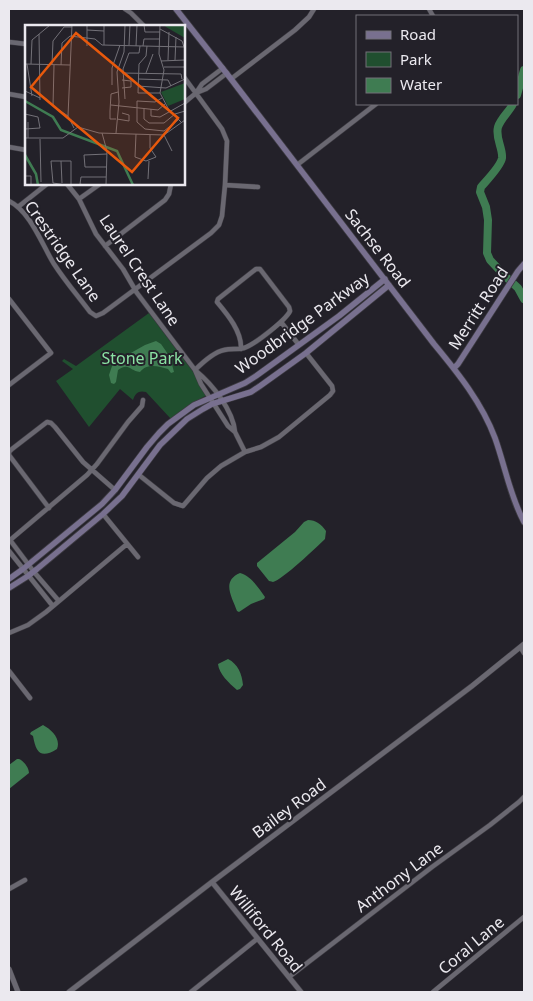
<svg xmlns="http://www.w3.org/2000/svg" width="533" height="1001" font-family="'Noto Sans',sans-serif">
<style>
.green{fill:#204f2f}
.water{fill:#3f7c52}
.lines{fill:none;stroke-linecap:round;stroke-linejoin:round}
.river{stroke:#3f7c52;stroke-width:8}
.minor-casing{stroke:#3d3b42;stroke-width:5.5}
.tertiary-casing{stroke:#3d3b42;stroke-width:6}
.secondary-casing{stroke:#3d3b42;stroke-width:7}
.minor{stroke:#6a6871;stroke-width:4.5}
.tertiary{stroke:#6a6871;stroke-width:5}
.secondary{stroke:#78708f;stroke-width:5.5}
.labels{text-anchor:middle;stroke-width:4;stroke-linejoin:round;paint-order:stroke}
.street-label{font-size:16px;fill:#ebe9ef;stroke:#232129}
.park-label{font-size:16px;fill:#8be2a4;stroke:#232129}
.inset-river{fill:none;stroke:#3f7c52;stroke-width:2.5}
.inset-road{fill:none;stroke:#737178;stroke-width:1}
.view{fill:#e8590c;fill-opacity:0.15;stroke:#e8590c;stroke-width:2.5}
.inset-edge{fill:none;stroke:#ebe9ef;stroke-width:2.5}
</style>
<rect width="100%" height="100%" fill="#232129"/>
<path class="green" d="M149,313L194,373L206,394L205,396L188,406L171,419L146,392C139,390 135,393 133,400L120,389L89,427L56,381L73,369L62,361L64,359L76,366Z"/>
<path class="water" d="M156,341L161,344L170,357L174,372L171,373L168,369C158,366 147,363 140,372C130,371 129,362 118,370L116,382L114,384L111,383L109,375L113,363L145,345Z
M308,520C316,520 321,524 326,531L325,539C317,547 282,580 273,582C272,582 271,581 269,581L257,566V563L295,532L304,522Z
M240,573C251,576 258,587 265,597L264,599L251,604L239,612L237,611C232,597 221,581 240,573Z
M228,659C238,664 242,674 243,685L240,689L237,690C229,683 219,674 218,664Z
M43,725C52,730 61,739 57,749C41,759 36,753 33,736L30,734L31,732Z
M17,759H19C24,761 29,768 29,773L9,789V765Z"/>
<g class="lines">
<path class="river" d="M517,95L524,70
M513,104C509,112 501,118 498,127C495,138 503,148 502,158C501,166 486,181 481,187L480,192L486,207L488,220L487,253L490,260L506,277L518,288L524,299"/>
<g class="minor-casing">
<path id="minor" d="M125,9L131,13L144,26
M429,9L433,16
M9,42L26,44
M231,79L295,30L309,17L314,9
M196,93L202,84L223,68
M9,94L26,97
M184,103L196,93L206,89L227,73
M9,147L26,150
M297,165L376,104
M67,184L79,199L96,234L123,269L137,293L195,370L201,384L228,426L235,432L245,452
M225,185L258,187
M79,199L100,184
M9,201C31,212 42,245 54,264C65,281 78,296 90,312L96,316L103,313L211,233L219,225L222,216L225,185L227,141L222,129L184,77
M18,207L47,184
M105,246L165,200L169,194L171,184
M9,299L51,353L9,385
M281,322L299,345
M195,370C202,363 215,352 224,350C231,348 237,350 244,348C254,345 286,320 290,311L289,307L260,269H256L218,299L217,302C228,315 242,332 241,349
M196,371C212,384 233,410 235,432
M139,475L174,503L183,506L207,478L221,466L245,452L261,447L279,437L330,395L333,391L332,386L306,353
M49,508L9,455V452L12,449L47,422L51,423L55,427L83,462L115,490
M103,514L138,557
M10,540L34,572L58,600
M9,541L87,475L97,464L128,422L142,406L143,400
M9,551L52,605
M9,633L28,625L46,612L127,544
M521,648L524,653
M9,671L30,698
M9,889L25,880
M289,977L432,867L490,825L519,802L524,797
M191,992L257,939
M433,992L524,917"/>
</g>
<g class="tertiary-casing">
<path id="tertiary" d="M212,882L301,992
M9,969L18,992
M69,992L212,882L472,686L524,644"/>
</g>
<g class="secondary-casing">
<path id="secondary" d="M176,9L231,79L434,344C458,373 482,403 495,438C505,466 510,496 524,522
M454,368L458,364L518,271L524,264
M9,579L23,569L102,504L115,490L147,447L159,433L168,424L194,405L245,383L256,376L339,316L385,279
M9,588L28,576L37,569L103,514L122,496L160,445L187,419L203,409L212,404L251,392L260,386L306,353L389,285"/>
</g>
<use href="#minor" class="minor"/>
<use href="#tertiary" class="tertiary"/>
<use href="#secondary" class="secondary"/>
</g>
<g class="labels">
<g class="street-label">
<text transform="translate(378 248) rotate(52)" y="6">Sachse Road</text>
<text transform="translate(63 251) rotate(55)" y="6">Crestridge Lane</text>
<text transform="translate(140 270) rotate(56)" y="6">Laurel Crest Lane</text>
<text transform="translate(478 308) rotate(-57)" y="6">Merritt Road</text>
<text transform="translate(302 323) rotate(-36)" y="6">Woodbridge Parkway</text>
<text transform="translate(289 808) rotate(-37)" y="6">Bailey Road</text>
<text transform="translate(399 877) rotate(-37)" y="6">Anthony Lane</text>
<text transform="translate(266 929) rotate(51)" y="6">Williford Road</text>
<text transform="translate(471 945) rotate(-40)" y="6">Coral Lane</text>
</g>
<g class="park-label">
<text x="142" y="364">Stone Park</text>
</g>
</g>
<g transform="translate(25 25)">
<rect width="160" height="160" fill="#232129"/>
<path d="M139,0H160V13L141,2ZM160,58V74L143,81L136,67Z" fill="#204f2f"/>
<path class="inset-river" d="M0,76L28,92L36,105L92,126L108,160M0,130L11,149L13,160"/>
<path class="inset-road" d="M47,0L43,91L49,103M79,0V20M119,0L120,7H135M135,0L134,29L139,45L135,68L144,85L157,98M135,4L157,16L159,22M62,5L79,6M14,9L15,75M104,20L105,0M62,21V0M111,21L112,0M118,21L119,14H135M122,21L121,31L114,39L113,68H135M143,35L144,7M150,35L151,12M136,36L160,35M0,39L45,40M2,39L7,71M6,39L7,15L25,0M27,40L28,16L39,2H47M29,40L28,81L43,91M36,40L37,18L45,11L70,14L77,20L160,22M139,42H160M97,48L156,49L157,54M121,48L128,29M113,54L143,55L146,61M97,55L106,56V62L97,63M87,60V43L95,20M113,61L141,63L160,54M0,66L15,73M137,73L130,77L112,76V97L120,104L139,106L153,95M100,74L98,44L104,28H114L115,21M86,80L133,85L140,79M119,83V94L124,98H139L150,89L160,86M126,84V91L135,92L160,78M0,89L13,92L15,103L0,104M91,94H85V86L86,69L93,67M92,94L104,96V90L97,88M3,97V113M77,108L82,126L81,160M91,108L94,77L92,47L99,27L100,0M111,109L110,132L121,136L131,132L125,123V110M139,110L147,126M0,113H38L53,102L74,108L139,110L160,95M15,114L16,157M36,136L37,158M82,142H60L59,130L82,129M0,151H6V160M123,154L124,136M41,160L28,158L26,136H46V160M59,160L55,159L56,152H81"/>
<path class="view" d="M51,8L153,93L107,147L6,62Z"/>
<rect width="160" height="160" class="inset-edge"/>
</g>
<rect width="533" height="1001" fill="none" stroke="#ebe9ef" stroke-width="20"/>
<rect x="356" y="15" width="162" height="90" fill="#232129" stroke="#737178"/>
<rect x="366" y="31" width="25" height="8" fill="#78708f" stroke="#737178"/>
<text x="400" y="40" font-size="15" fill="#ebe9ef">Road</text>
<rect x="366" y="52" width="25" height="15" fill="#204f2f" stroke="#737178"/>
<text x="400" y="65" font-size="15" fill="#ebe9ef">Park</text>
<rect x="366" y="78" width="25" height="15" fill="#3f7c52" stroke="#737178"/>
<text x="400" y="90" font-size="15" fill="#ebe9ef">Water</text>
</svg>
